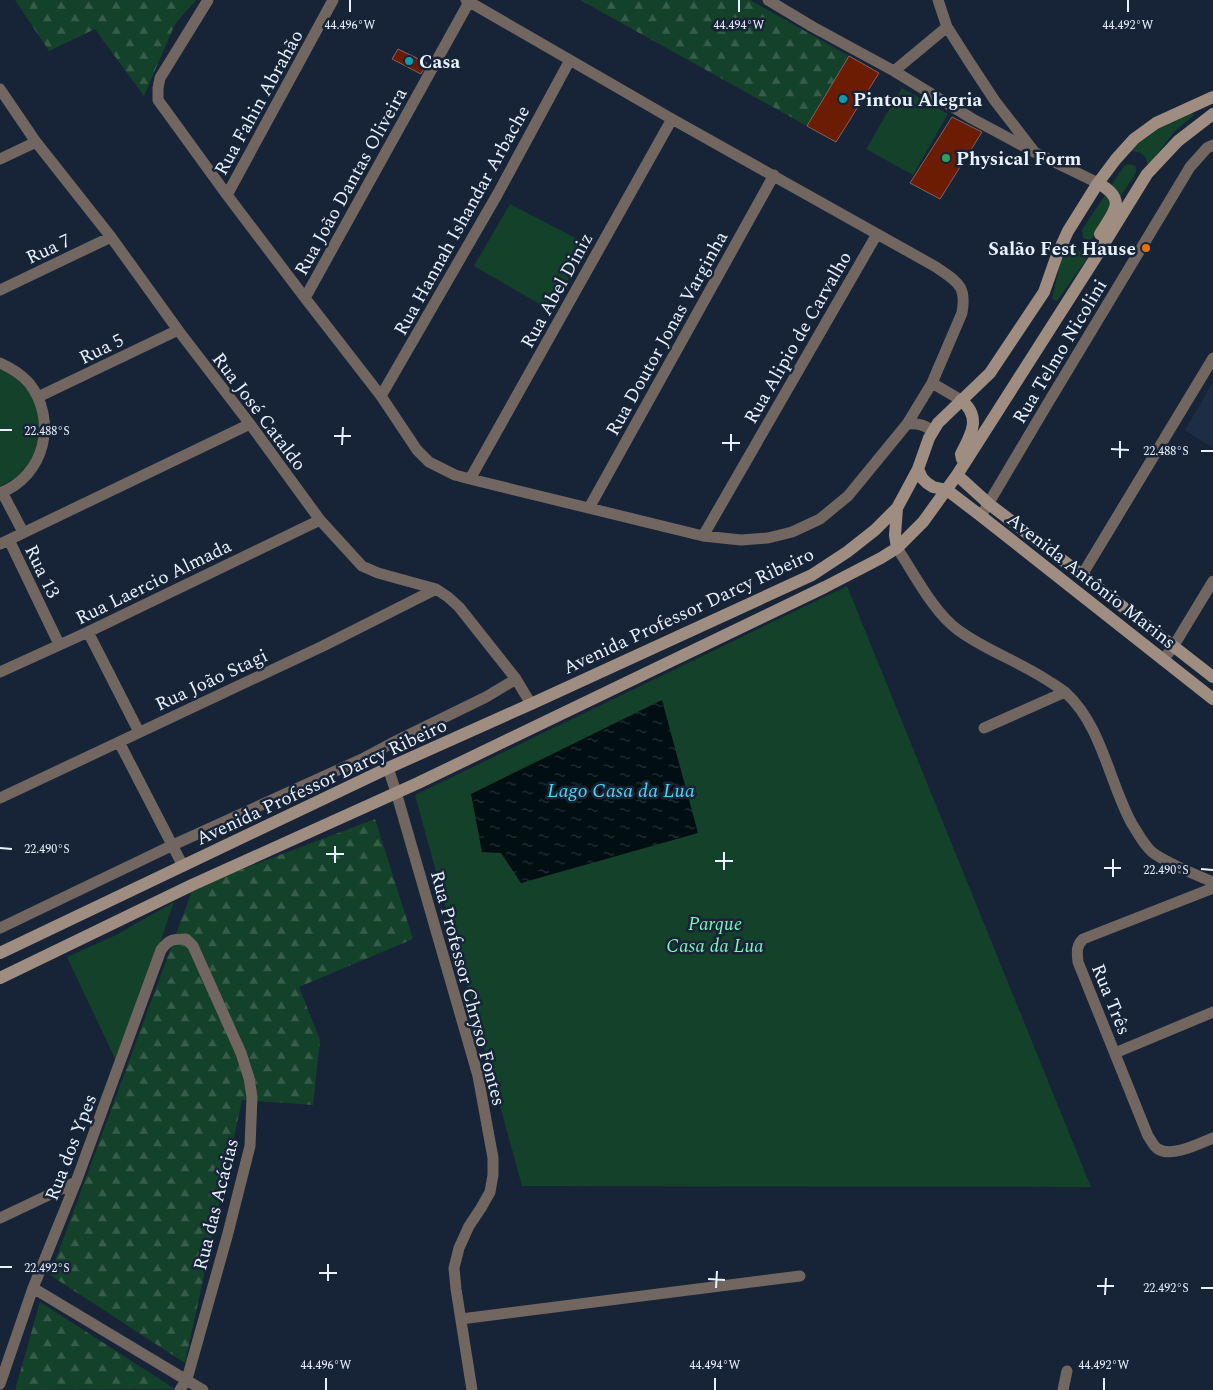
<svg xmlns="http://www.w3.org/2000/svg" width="1213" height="1390" font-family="Spectral,serif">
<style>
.built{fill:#1e2d46}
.green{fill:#14412a}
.forest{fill:url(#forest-firs)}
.water{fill:url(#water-ripples)}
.building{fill:#6b1c03;stroke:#81635b}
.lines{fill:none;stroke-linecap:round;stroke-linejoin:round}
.street{stroke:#726660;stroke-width:11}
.secondary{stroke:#a08d82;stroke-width:12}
.ticks{fill:none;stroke:#e8f1ff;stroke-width:2}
.culture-dot{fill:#0f9aa8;stroke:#172437;stroke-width:2}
.leisure-dot{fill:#2e9e5b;stroke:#172437;stroke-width:2}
.food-dot{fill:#e8710a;stroke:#172437;stroke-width:2}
.labels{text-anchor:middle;stroke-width:5;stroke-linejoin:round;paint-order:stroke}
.poi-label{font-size:19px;font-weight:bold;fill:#e8f1ff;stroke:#172437;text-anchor:start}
.street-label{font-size:19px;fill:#e8f1ff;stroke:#172437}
.park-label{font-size:19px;font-style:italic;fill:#7bf8b5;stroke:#172437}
.water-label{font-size:20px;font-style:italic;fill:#53d2f0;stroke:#172437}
.ticks-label{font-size:12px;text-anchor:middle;fill:#e8f1ff;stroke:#172437;stroke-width:5;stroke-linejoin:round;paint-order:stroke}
</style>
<defs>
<pattern id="forest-firs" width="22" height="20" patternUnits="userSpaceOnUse" patternTransform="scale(1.25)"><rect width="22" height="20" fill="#14412a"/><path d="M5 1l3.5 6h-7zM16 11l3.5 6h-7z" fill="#365d4a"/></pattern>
<pattern id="water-ripples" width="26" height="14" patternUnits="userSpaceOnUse" patternTransform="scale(1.25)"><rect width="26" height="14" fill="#010e12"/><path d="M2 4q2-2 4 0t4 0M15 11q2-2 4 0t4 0" fill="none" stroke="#263236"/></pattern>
</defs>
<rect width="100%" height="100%" fill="#172437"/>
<path class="built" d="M1213,382V448L1185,430Z"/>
<path class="green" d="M902,88L948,114L913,175L866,149Z
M1187,108L1194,115L1174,132L1148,166C1145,152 1141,152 1128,151Z
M1128,164L1133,165L1136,167V173L1092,239L1087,240L1083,238L1082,230L1124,166Z
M510,204L589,245L550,310L474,266Z
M1068,237C1072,250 1079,253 1092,252L1057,301L1052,299L1063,252Z
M0,369C10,374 20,380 27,390C51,422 38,472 0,486Z
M847,586L1091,1187L522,1186L415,795Z
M174,902L118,1065L67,957L116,935Z"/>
<path class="forest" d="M15,0H196L175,24L144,96L95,29L49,51Z
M580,0H750L849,56L807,126Z
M375,819L413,939L299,987L320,1040L313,1105L242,1100L185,1363L50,1275L193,888Z
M40,1302L175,1389L15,1390Z"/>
<path class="water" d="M662,700L698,833L521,883L501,853L482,852L471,794Z"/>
<path class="building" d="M398,49L427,63L421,74L392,59Z
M849,56L879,73L836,142L807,126Z
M952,117L982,132L940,199L910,183Z"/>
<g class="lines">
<path class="street" d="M208,0L160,78L158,88V100L227,195L305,298L381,396L417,450L429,462L455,475L470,479L703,536L741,540L768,538L792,532L820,519L848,496L907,424L932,383L962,313C967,285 957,282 936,267L672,119L466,0
M768,0L813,27L894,71L971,118L1036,153L1098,183
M938,0L947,27L970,63L995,101L1033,150
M894,71L947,27
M0,89L36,142L111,237L178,330L250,424L320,520L362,566L378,573L436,589L448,597L459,607L516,679L531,704
M0,159L36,142
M227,195L333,0
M0,290L111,237
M305,298L469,2
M0,363C11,368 21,374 29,383C58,420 45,476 0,493
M932,383L961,400
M381,396L497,195L570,60
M38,397L178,330
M907,424C918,423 924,425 933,431
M470,479L672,119
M2,492L23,532
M589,508L774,175
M981,516L1045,408L1190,167L1207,148L1213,145
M703,536L877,234
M9,540L59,644
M0,544L250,424
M897,548C914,573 933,612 958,630C985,650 1018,661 1047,680C1053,684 1060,688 1066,693C1102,726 1109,782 1132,824C1138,833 1143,844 1152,852C1166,863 1196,875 1213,882
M1082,575L1213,358
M88,632L139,732
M1163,660L1173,647L1213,581
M0,672L88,632L320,520
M984,728L1065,692
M119,742L183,866
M388,768L396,792L478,1076L493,1158V1175L490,1192L481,1208L469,1226L459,1248L454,1268L456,1289L472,1390
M0,798L323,646L436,589
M1213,888L1083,939C1076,946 1077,952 1078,962L1148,1136C1151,1140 1154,1147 1158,1149C1172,1158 1200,1143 1213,1138
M0,928L173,845L362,759L392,743L486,697L516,679
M1115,1053L1213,1012
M0,1218L76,1182
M33,1288L203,1390
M461,1319L800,1276
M0,1384L33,1288L76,1182L161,950C169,939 173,939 186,939L193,946L241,1053L249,1078L252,1097L250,1146L228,1233L187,1379L180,1390
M1063,1390L1067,1371"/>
<path class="secondary" d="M1098,183C1128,200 1114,211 1100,234
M961,400C982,417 971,435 961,454L962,459
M918,469L922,478L927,483L933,487L947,490L981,516L1213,699
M957,475L989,504L1082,575L1213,677
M897,508L895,535L897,548
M0,953L388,768L531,704L812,575L847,552L875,530L897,508L918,469L929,438L938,423L990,373L1044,292L1057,255L1068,231L1098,183L1116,159L1134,139L1156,123L1213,97
M0,978L192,885L418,783L825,587L881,558L897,548L923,522L957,475L1094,260L1147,174L1178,141L1213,114"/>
</g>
<path class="ticks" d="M350,12V0M739,12V0M1128,12V0M0,430H12M334,436H351M722,443H740M342,445L343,427M1111,449L1129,450M731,451V434M1201,451H1213M1120,458V441M0,848L12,849M326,854H344M715,861H733M335,863V846M1104,868H1121M1201,869L1213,870M724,870V852M1113,877V859M0,1267H12M319,1273H337M708,1279L725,1280M328,1281V1264M1097,1286H1114M716,1288L717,1271M1201,1288H1213M1105,1295L1106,1278M326,1390V1378M715,1390V1378M1104,1390V1378"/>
<g class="culture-dot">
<circle cx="409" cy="61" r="5"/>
<circle cx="843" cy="99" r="5"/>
</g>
<circle class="leisure-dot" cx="946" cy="158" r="5"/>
<circle class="food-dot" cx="1146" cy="248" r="5"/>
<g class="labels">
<g class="poi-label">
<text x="419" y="68">Casa</text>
<text x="853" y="106">Pintou Alegria</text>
<text x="956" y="165">Physical Form</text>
<text x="1136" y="255" text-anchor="end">Salão Fest Hause</text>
</g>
<g class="street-label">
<text transform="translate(258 102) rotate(-61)" y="7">Rua Fahin Abrahão</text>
<text transform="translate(350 181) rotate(-61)" y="7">Rua João Dantas Oliveira</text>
<text transform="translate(461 220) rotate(-61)" y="7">Rua Hannah Ishandar Arbache</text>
<text transform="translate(48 248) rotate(-25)" y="7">Rua 7</text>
<text transform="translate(556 290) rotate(-61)" y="7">Rua Abel Diniz</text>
<text transform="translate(666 333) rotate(-61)" y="7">Rua Doutor Jonas Varginha</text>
<text transform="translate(797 337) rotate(-60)" y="7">Rua Alipio de Carvalho</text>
<text transform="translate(101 348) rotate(-26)" y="7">Rua 5</text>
<text transform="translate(1059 351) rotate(-59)" y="7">Rua Telmo Nicolini</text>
<text transform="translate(260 411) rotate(53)" y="7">Rua José Cataldo</text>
<text transform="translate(43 571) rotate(64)" y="7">Rua 13</text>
<text transform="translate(1092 580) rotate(38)" y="7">Avenida Antônio Marins</text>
<text transform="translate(153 581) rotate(-26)" y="7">Rua Laercio Almada</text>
<text transform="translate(688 610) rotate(-25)" y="7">Avenida Professor Darcy Ribeiro</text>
<text transform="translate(211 679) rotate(-25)" y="7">Rua João Stagi</text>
<text transform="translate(321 781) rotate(-25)" y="7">Avenida Professor Darcy Ribeiro</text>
<text transform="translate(469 988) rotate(75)" y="7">Rua Professor Chryso Fontes</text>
<text transform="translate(1112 999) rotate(68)" y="7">Rua Três</text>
<text transform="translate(70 1147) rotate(-69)" y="7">Rua dos Ypes</text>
<text transform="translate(215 1204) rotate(-76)" y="7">Rua das Acácias</text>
</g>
<g class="park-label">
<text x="715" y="930">Parque<tspan x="715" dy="22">Casa da Lua</tspan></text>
</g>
<g class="water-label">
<text x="621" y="797">Lago Casa da Lua</text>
</g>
</g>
<g class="ticks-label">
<text x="350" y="29">44.496°W</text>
<text x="739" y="29">44.494°W</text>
<text x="1128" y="29">44.492°W</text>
<text x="47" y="435">22.488°S</text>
<text x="1166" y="455">22.488°S</text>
<text x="47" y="853">22.490°S</text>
<text x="1166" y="874">22.490°S</text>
<text x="47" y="1272">22.492°S</text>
<text x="1166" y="1292">22.492°S</text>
<text x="326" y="1369">44.496°W</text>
<text x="715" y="1369">44.494°W</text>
<text x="1104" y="1369">44.492°W</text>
</g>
</svg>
